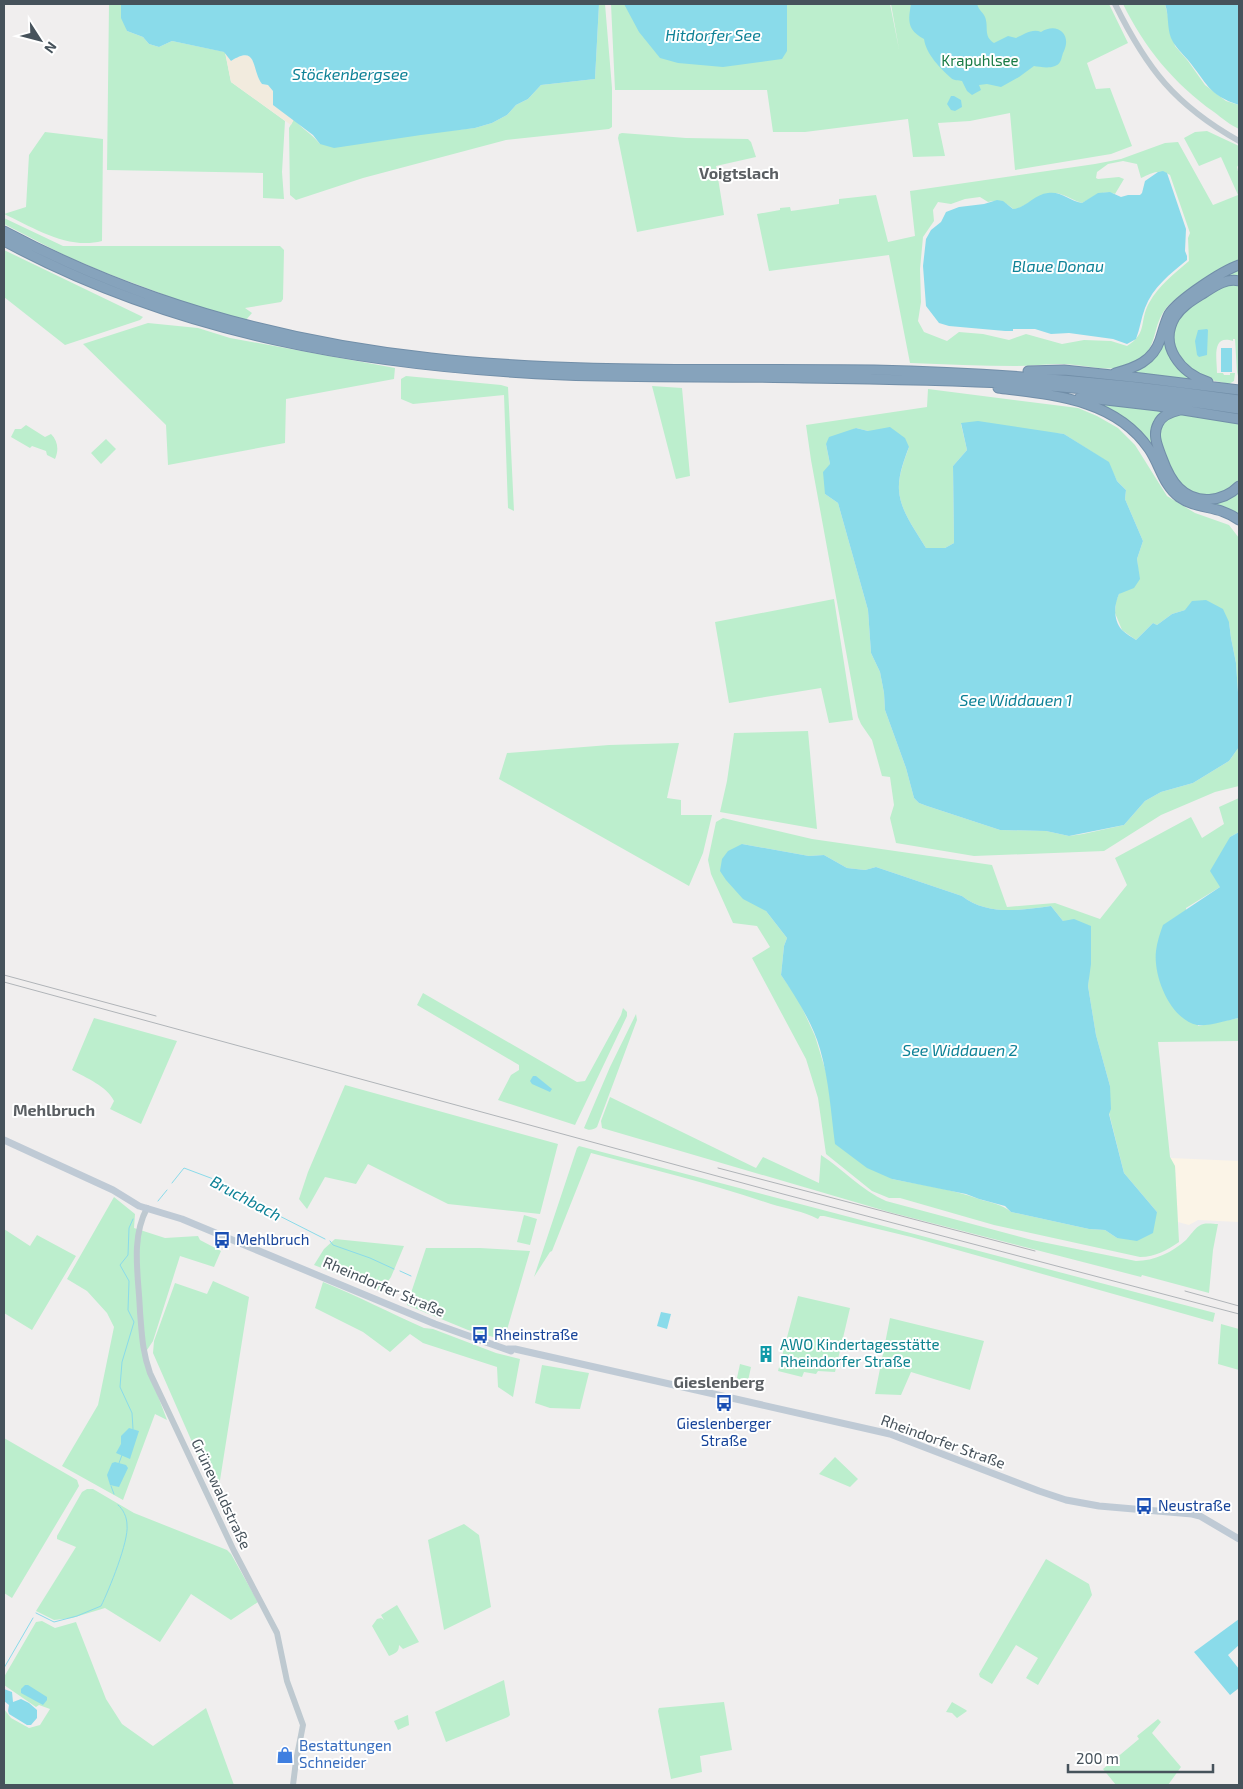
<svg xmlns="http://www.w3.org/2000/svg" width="1243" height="1789" font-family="'Exo 2',sans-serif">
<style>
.commercial{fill:#fbf4e7}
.green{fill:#bceecd;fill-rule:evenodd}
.sand{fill:#f2ebde}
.water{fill:#8adbea}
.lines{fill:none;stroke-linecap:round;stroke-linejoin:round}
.stream{stroke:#8adbea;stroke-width:1}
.motorway-casing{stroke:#718ea8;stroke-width:11}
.tertiary{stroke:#bec9d0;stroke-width:6}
.secondary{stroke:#bfcad5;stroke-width:7}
.motorway{stroke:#86a3bc;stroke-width:9}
.rail{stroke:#b0b4b8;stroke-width:1}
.labels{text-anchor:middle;stroke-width:4;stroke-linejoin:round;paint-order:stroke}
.park-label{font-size:15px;fill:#187b45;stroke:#fff}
.transit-label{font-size:15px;fill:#164399;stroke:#fff;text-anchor:start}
.street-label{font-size:15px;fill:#46525b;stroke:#fff}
.culture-label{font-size:15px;fill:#0d838f;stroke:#fff;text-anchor:start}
.shop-label{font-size:15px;fill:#366cbe;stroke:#fff;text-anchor:start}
.water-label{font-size:16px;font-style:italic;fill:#0e8297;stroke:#fff}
.neighbourhood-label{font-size:16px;font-weight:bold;fill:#5b5f63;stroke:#fff}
</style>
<rect width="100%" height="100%" fill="#f0eeee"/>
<path class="commercial" d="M1170,1158L1239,1161V1222L1198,1220L1189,1225L1178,1222L1175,1166Z"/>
<path class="green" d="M109,4H121L127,31L143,37L149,44L159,47L172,41L225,52L231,82L285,121L282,172L284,199L263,198V173L107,170Z
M599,4H605L612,88V127L609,129L506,140L363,178L296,200L290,195L289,128L294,119C302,129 312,134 320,144L475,128L492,123L507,115L516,105L528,99L541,85L595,79Z
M611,4H890L899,49L891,4H1109L1128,43L1087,63L1096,89L1110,88L1132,146L1111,154L1015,170L1010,113L970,121L938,123L945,156L913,157L908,119L805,132H773L767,90H615Z
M1123,4H1165L1175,46L1188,61L1205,85L1226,101L1239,105V129C1230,125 1222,118 1214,112C1174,84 1144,47 1123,4Z
M1207,131L1239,146V164L1237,167L1239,176V261C1220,269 1176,294 1164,311C1152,329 1158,348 1136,363C1119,375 1082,364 1062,364C1046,364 1031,366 1016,366C981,366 945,364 910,363L889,255L769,271L757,214L780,210V208L790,207L791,211L839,204V199L876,195L888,242L915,236L910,191L1095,164L1121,159L1165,143L1178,142L1213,205L1238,195L1221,157L1199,166L1184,138L1195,132ZM1123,161L1137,164L1141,178C1151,174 1159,168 1170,175L1190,233L1188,238L1189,261C1174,274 1159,285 1149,303C1139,321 1148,333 1127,346L1111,341L1084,340L1062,344L1026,334L1009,340L983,334L959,332L947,341L924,332L918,321L921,302L920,269L923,237L934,221L933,210L938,202L951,204L965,199L980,197L988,202C998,199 1007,203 1013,209H1018C1028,203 1050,191 1060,194C1068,196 1074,201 1082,203C1094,197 1101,189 1115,194L1124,179L1119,177L1098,179L1096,178L1097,172L1108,164Z
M45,132L103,139L102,241C68,250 34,228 4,214L26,207L29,155Z
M622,133L686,138L748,139L751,142L756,157L716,166L724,215L637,232L618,138L619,134Z
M4,218L63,246H280L284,250L283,299L281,302L245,308L252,313L245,321L181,301L106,273L66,256L4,224Z
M4,250L143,317L140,320L65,345L4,297Z
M1239,268V277C1225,275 1215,283 1203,290C1195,295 1185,300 1178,308C1156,333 1168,365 1194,380L1131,372C1138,367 1148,364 1155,356C1165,343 1164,326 1173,313C1183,299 1223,274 1239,268Z
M1225,284H1239V380L1237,372L1235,339H1233V341C1211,334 1217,359 1217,373H1223L1224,375H1230V373H1235L1234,381L1229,384L1206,379L1185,368L1173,345L1175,323L1184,311Z
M148,323L198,328L230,338L395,368L394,379L286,399L285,443L168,465L166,425L83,344Z
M406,376L501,385L508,387L514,511L508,508L504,395L413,404L401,399V379Z
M652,386L682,388L690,476L676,479Z
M928,389L1078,408L1097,416L1118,428L1135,445L1167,496L1195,513L1229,525L1239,538V707L1236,663L1231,638L1229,622L1185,610L1172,614L1157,625L1153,623L1136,640L1122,630L1115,613L1116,601L1119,594L1139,579L1137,559L1143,541L1125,499L1126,490L1117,481L1108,462L1064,434L961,424L967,450L953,466L954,543L945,548H926C916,531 900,511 899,490C898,476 904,461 909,447L868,431L856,428L826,444L830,464L825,494L838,503L868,610L871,653L880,672L884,693L885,710L906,768L914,798L919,803L927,806L1000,830L1046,831L1069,836L1083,834L1124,825L1145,801L1161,792L1193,783L1229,761L1239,747V786L1215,792L1161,815L1104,851L974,856L896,843L890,818L894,805L890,777L882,776L872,740L861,724L858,717L811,460L806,425L927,407Z
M1093,402L1169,410C1164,414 1158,417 1155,424C1150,433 1153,445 1157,454C1170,489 1202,521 1239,491V517C1221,504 1197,508 1179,494C1162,481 1157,456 1144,439C1131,421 1110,412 1093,402Z
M1178,413L1239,422V483L1222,496L1194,495L1177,483L1157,438L1161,422Z
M26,425L45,437L51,434C58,441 59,450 55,459L47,455L46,451L32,446L30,448L11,437L15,429H21Z
M106,439L116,449L101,464L91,453Z
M834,599L853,720L829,723L821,688L729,703L715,622Z
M808,731L817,829L720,812L727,781L734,733Z
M679,743L667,798L681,800V815H712L703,853L689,886L499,779L507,753L609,745Z
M1239,798V832L1230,837L1220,887L1186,908L1198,1026L1239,1018V1041L1158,1042L1170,1157L1175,1166L1179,1242C1167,1250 1156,1257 1140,1257L994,1225L900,1198H889L872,1191L826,1154L818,1098L806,1059L752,958L770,947L757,926L733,923L711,874L708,860L716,822L723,818L812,839L992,865L1007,907L1055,903L1100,919L1127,885L1115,858L1191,817L1202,838L1224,824L1219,807ZM742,844L809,856L824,855L847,868L865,870L876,867L962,896C987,916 1022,910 1051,906L1063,921L1089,975L1088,986L1096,1035L1110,1086L1109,1113L1124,1173L1157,1212L1117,1238L1105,1230L1089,1229L1011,1212C1002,1204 991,1203 979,1199C951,1189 922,1185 892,1179L826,1072L815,1036L798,999L781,975L784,946L787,938L766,911Z
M423,993L577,1082L585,1081L621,1015L623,1008L627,1012V1016L575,1125L498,1100L511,1075L519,1070V1065L417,1005Z
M636,1014L637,1020L597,1127C593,1130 589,1131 584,1128L610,1067Z
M94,1018L177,1041L141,1124L110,1109L114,1101C107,1086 86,1078 72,1070Z
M345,1085L558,1144L540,1214L448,1204L368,1164L356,1184L325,1177L307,1209L299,1199L308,1172Z
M610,1097L756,1168L763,1157L819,1183L821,1155C844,1170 861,1190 886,1201L1032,1240L1136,1261C1154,1261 1173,1252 1186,1240C1190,1236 1194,1229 1199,1226C1204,1222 1212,1224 1218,1224L1213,1250L1209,1293L1142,1275L1141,1277L889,1212L602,1128L601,1121Z
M579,1146L1215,1313L1213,1322L911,1237L824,1216H820L818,1219C803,1211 787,1209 771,1204C712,1184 651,1169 591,1153L552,1251L550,1252L534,1277L577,1148Z
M114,1197L135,1214L134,1228L165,1238L198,1236L200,1240L221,1251L214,1267L180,1256L153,1341L143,1356L167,1420L155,1414L123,1500L62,1466L98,1405L114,1327L107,1313L87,1291L67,1279Z
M524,1215L537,1219L530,1245L517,1242Z
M4,1229L30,1246L37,1235L76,1256L32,1330L4,1313Z
M335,1239L404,1246L391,1277L382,1290L380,1291L314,1265L324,1249Z
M426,1248H480L530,1251L504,1340L468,1330L407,1305Z
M213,1281L249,1297L217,1499L153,1353L154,1341L175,1283L207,1294Z
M323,1282C358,1296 390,1313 424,1328L433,1329L496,1353L520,1359L513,1397L498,1387L497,1367L423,1343L410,1334L390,1352L363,1332L315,1308Z
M798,1296L850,1308L835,1372L818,1371L816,1374L804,1372L802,1377L778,1371Z
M890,1318L984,1341L970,1390L911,1372L901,1395L875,1394Z
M1221,1324L1239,1329V1370L1218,1364Z
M740,1364L751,1367L746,1390L735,1387Z
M542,1365L589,1373L580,1409L550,1408L535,1403Z
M4,1438L77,1480L79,1486L12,1598L4,1593Z
M835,1457L858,1479L850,1487L819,1474Z
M87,1489H93L134,1513L227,1550L231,1554L258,1602L231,1620L191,1594L160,1642L105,1608L72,1618L54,1620L36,1611L76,1547L57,1539V1536L82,1492Z
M464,1524L479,1535L491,1607L444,1630L428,1540Z
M1046,1559L1089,1584L1092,1595L1038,1685L1026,1678L1038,1658L1016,1645L992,1684L980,1677L979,1674Z
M397,1605L419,1642L403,1649L399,1645C399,1652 396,1653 389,1656L372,1626L377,1619L381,1618L384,1620L381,1615Z
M42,1621L55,1628L76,1622L106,1699L122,1724L153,1746L206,1708L234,1785H4V1709L11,1718L29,1728L40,1725L50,1709L39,1705L36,1707L4,1685V1677L36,1622Z
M504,1680L510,1715L508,1717L446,1742L435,1712Z
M724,1702L732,1750L700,1756L702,1772L671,1779L658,1711L659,1708Z
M952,1702L966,1710L967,1711L957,1718L952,1713L946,1712Z
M408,1715L409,1725L398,1730L394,1721Z
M1158,1719L1161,1722L1152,1733L1181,1767L1168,1785H1116L1103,1769L1139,1739L1137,1736Z"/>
<path class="sand" d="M225,52L231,61C259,44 251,69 262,84L268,85L273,91V105L294,119L291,125L231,82Z"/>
<path class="water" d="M121,4H599L595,79L541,85L528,99L516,105L507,115L492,123L475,128L421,135L334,148L320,144L313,135L273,105V91L268,85L262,84C251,69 258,44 231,61L224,52L172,41L159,47L149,44L143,37L127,31L121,18Z
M624,4H787V51L782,59L723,67L678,63L660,58L639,32Z
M911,4H977C979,11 983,12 985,17C989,27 983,36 994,43L1008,36L1016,38C1024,34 1033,28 1041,32C1056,22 1072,33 1064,51C1062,54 1062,59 1060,62C1055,70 1041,67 1034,66L1019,77L1001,87L987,84L979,85L981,90L972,95L967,91L962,81C959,80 954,81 951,78C940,68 926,54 924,39C907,30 908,21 911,4Z
M1165,4H1239V105C1208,95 1207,83 1188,60C1182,53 1175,47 1171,38C1167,28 1169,15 1165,4Z
M951,96H954L961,100L962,107L955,111L951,110L947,104Z
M1163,171L1167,173L1186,229L1185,251L1187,256V260C1170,274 1153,287 1145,308C1141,318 1140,329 1136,339L1127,344L1113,339L1069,333L1051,334L1035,329H1013V331H1005L949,326L939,323L926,306L923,266L926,239L931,230L941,222L946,212L959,207L984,204L997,200L1003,201L1013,209C1026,208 1035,194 1048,193C1061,191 1070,201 1082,203L1098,193L1110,192L1121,197L1128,195H1140L1142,193L1145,181L1158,172Z
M1207,329L1208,330L1207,355L1199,357L1197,355L1195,341L1198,330Z
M1221,348H1232V372H1221Z
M978,421L1064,434L1109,462L1117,481L1126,490L1125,499L1143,541L1137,559L1140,579L1134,588L1119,594C1114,605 1113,620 1122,630C1126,634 1132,637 1136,640L1153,623L1157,625L1172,614L1185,610L1192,601L1206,600L1223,609L1229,622L1231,638L1236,663L1239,707V747L1229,761L1193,783L1161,792L1145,801L1124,825L1069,836L1046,831L1000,830L927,806L919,803L914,798L906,768L885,710L884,693L880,672L871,653L868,610L838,503L825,494L823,472L830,464L826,444L829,437L856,428L868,431L890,427L905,438L909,447C904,460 898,476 899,490C900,511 916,531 926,548H945L954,543L953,466L967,450L961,423Z
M1239,832V1018C1228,1020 1207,1027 1197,1025C1170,1019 1153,976 1156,951C1157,942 1160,933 1163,925L1220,887L1210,871L1230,837Z
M742,844L809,856L824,855L847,868L865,870L876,867L962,896C987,916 1022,910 1051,906L1063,921L1074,919L1091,926V964L1088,986L1096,1035L1110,1086L1111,1109L1109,1114L1124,1173L1157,1212L1153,1233L1137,1241L1117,1238L1105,1230L1089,1229L1011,1212L1005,1206L979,1199L966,1194L892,1179L867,1168L835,1144C831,1113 829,1080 820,1049C813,1024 796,997 781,975L784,946L787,938L766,911L743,899L726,880L720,871L722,859L728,851Z
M533,1076H536L552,1089L550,1092L532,1084L530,1081Z
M661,1312L671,1314L667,1329L657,1326Z
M129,1428L139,1431L130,1459L116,1453L121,1444V1436Z
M115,1462L126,1465L128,1468L119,1487L110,1485L107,1475L112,1463Z
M1239,1619V1645L1228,1655L1239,1669V1688L1230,1695L1194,1652Z
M25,1685H28L47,1697V1700L43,1705L21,1693V1689Z
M4,1689L12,1692L13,1702L21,1699L29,1703L37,1710V1718L31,1725H27L9,1714L8,1711L9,1705L4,1701Z"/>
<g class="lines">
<path class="stream" d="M172,1183L184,1168L224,1183L246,1199L325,1239
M158,1201L167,1190
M330,1241L333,1245L370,1258L394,1269
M400,1271L411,1276
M133,1429L132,1413L120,1387L122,1362L134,1322L128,1310L129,1281L120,1265L128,1255L129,1228L133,1219
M119,1463L122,1455
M111,1486L114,1494
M36,1613L54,1622L77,1616L101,1606C109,1590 129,1541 127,1525C127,1517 123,1509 118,1505
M4,1668L33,1618"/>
<g class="motorway-casing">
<path id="motorway" d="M4,231C137,302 282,342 431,358C578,374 727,368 874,370C996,373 1118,382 1239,400
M4,241C178,335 369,367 564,375C644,378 724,376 804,378C882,379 961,380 1038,385C1106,390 1172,399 1239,409
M1028,371L1064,370L1141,378L1239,390
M1115,373C1135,368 1153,361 1160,340C1163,331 1165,322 1169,314C1179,299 1222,271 1239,265
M1208,382C1181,373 1158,346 1175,317C1182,306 1193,300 1204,293C1215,286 1226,278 1239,281
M998,388C1053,395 1115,399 1149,449C1160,465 1163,485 1179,497C1197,510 1219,505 1239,520
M1080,397L1158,406L1239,419
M1180,410C1171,412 1162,415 1158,424C1152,435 1158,447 1162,458C1166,469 1171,480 1179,488C1196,505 1223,502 1239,486"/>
</g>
<path class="tertiary" d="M1115,4C1147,69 1175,105 1239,141
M147,1208C130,1240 139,1278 140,1312C142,1335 142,1350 150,1373L234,1551L277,1633L287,1681L303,1725L296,1761L293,1785"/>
<path class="secondary" d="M4,1140L113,1190L139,1206L182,1219L435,1324L511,1351
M508,1349H515L890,1434L1039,1491L1066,1500L1099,1506L1192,1514L1200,1516L1239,1539"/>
<use href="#motorway" class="motorway"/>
<path class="rail" d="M4,975L156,1016
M4,982L783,1194L1239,1314
M718,1168L1035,1251
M1185,1291L1239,1306"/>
</g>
<defs>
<g id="bus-bare" transform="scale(1.35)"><path d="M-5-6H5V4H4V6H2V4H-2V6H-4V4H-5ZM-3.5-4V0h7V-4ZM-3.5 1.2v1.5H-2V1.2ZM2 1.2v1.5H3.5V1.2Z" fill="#1a4fb4" stroke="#fff" stroke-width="2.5" paint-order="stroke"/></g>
<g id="building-bare" transform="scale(1.35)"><path d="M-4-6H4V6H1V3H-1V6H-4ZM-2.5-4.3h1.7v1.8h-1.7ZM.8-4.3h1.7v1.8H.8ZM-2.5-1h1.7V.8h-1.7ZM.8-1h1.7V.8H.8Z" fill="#0f9aa8" stroke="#fff" stroke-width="2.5" paint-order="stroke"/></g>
<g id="shop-bare" transform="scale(1.35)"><path d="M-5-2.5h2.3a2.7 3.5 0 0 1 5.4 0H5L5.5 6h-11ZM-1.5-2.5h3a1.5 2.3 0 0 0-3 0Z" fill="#3f7fe0" stroke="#fff" stroke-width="2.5" paint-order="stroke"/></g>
</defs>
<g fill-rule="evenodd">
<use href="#bus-bare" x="222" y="1240"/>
<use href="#bus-bare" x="480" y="1335"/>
<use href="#building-bare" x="766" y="1354"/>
<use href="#bus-bare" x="724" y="1403"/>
<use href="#bus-bare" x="1144" y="1506"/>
<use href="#shop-bare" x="285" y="1755"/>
</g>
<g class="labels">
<g class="park-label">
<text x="980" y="66">Krapuhlsee</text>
</g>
<g class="transit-label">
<text x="236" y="1245">Mehlbruch</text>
<text x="494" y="1340">Rheinstraße</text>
<text x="724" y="1429" text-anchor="middle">Gieslenberger<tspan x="724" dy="17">Straße</tspan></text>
<text x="1158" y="1511">Neustraße</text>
</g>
<g class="street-label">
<text transform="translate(384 1287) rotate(23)" y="5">Rheindorfer Straße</text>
<text transform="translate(943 1442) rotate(20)" y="5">Rheindorfer Straße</text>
<text transform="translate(221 1494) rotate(65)" y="5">Grünewaldstraße</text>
</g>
<g class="culture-label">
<text x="780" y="1350">AWO Kindertagesstätte<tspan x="780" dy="17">Rheindorfer Straße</tspan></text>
</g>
<g class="shop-label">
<text x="299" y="1751">Bestattungen<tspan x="299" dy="17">Schneider</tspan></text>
</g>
<g class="water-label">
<text x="713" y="41">Hitdorfer See</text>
<text x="350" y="80">Stöckenbergsee</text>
<text x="1058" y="272">Blaue Donau</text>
<text x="1016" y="706">See Widdauen 1</text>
<text x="960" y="1056">See Widdauen 2</text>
<text transform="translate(246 1198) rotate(28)" y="6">Bruchbach</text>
</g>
<g class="neighbourhood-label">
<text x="739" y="179">Voigtslach</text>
<text x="54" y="1116">Mehlbruch</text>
<text x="719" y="1388">Gieslenberg</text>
</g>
</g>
<rect width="1243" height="1789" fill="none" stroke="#46525b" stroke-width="10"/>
<g transform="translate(40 40) rotate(126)" stroke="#ffffff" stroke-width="4" paint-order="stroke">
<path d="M0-4L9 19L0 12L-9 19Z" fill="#46525b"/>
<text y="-8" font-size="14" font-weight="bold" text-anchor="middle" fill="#46525b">N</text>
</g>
<path d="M1068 1764v8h145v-8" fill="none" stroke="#46525b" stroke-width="2.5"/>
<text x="1076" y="1764" font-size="15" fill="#46525b" stroke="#ffffff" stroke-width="4" paint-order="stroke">200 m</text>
</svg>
